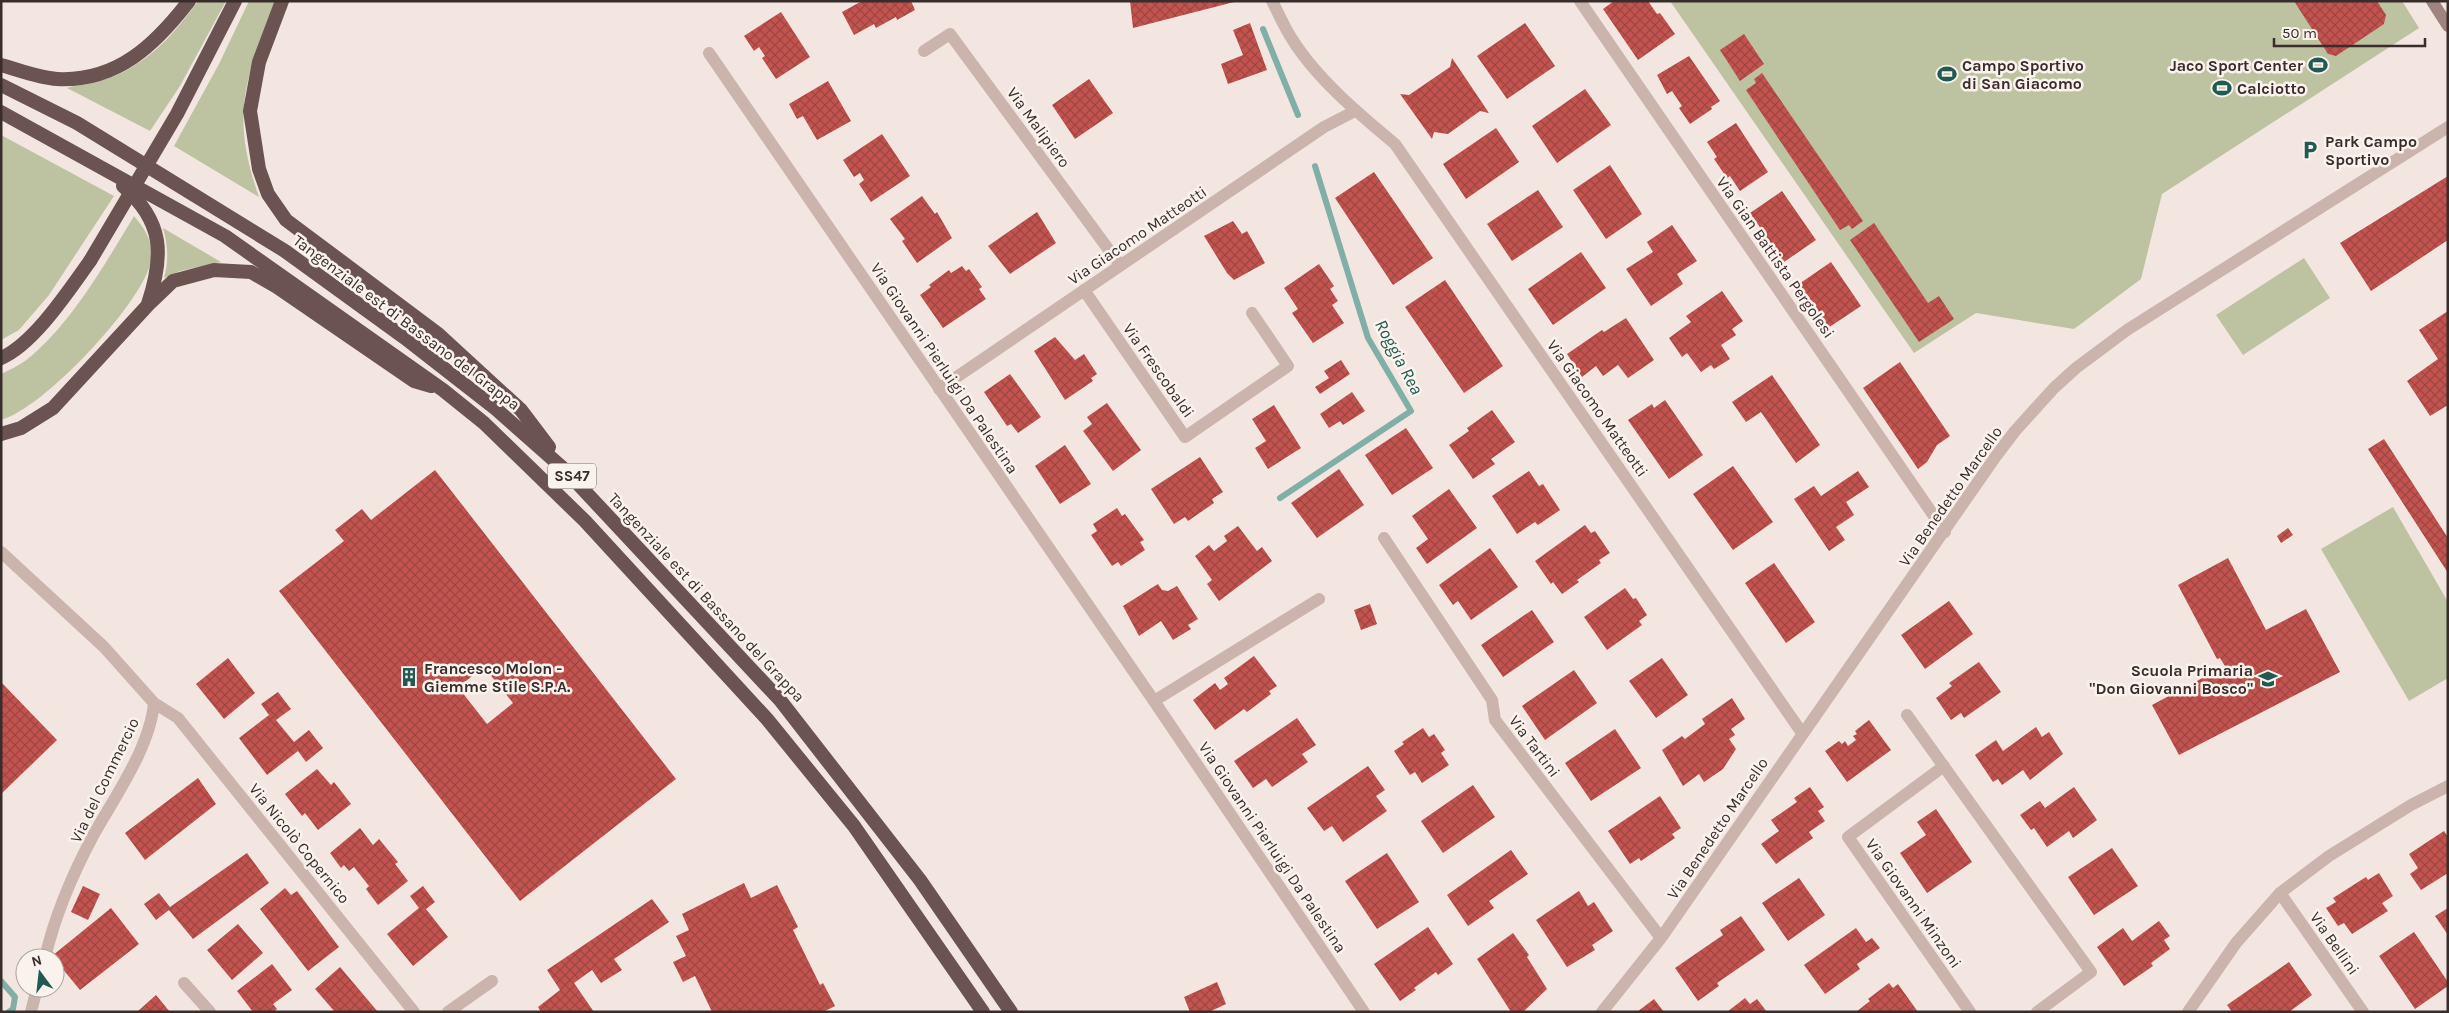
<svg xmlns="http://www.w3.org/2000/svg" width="2449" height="1013" font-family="Karla,sans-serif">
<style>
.green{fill:#bdc2a1}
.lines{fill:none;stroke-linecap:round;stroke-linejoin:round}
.stream{stroke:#80afa7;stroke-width:6}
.building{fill:url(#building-cross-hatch);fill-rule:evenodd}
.minor{stroke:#cbb4ac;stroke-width:12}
.tertiary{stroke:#cbb4ac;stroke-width:12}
.secondary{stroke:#9f837e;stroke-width:12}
.trunk{stroke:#6a5350;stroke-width:14}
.trunk-bridge{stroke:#6a5350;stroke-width:14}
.labels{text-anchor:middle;stroke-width:5;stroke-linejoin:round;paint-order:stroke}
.shield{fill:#faf2ed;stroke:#736865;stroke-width:1}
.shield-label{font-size:15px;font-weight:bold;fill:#392d2b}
.poi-label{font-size:16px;font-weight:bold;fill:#392d2b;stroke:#faf2ed;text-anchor:start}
.street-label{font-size:16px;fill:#392d2b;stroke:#faf2ed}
.water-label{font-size:18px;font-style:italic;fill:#215a52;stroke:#faf2ed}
</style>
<defs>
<pattern id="building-cross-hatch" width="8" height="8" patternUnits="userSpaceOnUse" patternTransform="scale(1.25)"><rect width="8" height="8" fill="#c2534f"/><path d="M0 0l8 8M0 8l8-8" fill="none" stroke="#9f4542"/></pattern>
</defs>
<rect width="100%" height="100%" fill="#f3e6e1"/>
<path class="green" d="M198,1H226L180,86L150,131L67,88C84,83 107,81 123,72C155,56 177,30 198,1Z
M249,1H275C245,80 230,114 259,197L174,146L219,64Z
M1670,1H2402L2419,28L2162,194L2141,279L2074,329L1976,313L1914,353Z
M1,135L114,196L49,295L19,330L1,340Z
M134,216C146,230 156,246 150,265C138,307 44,408 1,420V374C9,370 18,366 25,361C70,326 105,264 134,216Z
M163,228L221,262L180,271L164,278C169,260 168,246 163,228Z
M2304,258L2330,298L2243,355L2216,315Z
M2393,507L2448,602V678L2409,701L2321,549Z"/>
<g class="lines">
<path class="stream" d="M1263,29L1298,115
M1280,498L1411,411L1368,338L1315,166
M1,981L15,997L13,1009L9,1012"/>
</g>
<path class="building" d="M862,1H911L915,10L897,20L896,17L876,28L874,24L854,35L842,12Z
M1130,1H1234V2L1133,28Z
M1614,1H1648L1657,14L1660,13L1675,34L1638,60L1603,9Z
M2294,1H2377L2386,15L2384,24L2336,56L2328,54Z
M781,12L810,57L776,79L762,58L765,56L759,47L754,51L744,36Z
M1250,23L1267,70L1228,84L1221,64L1243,55L1233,30Z
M1525,23L1555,66L1507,99L1477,56Z
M1744,34L1764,64L1740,81L1720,50Z
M1689,56L1720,101L1711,107L1712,109L1690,124L1679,108L1682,106L1672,91L1667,94L1657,75Z
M1452,58L1489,113L1480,111L1448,134L1434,132L1432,139L1400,94L1409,95L1450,67Z
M1762,73L1863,221L1852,229L1849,225L1840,230L1746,90L1756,83L1754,79Z
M1089,79L1113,113L1075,139L1052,105Z
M828,81L851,121L817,140L803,116L797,119L789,104Z
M1585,89L1611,125L1557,163L1532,126Z
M1736,123L1768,172L1740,191L1730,176L1727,178L1714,159L1717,157L1707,142Z
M1496,128L1519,162L1466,199L1443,164Z
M882,134L910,176L871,202L859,184L864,180L860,173L854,177L843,160Z
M1610,165L1642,214L1606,239L1573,190Z
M1374,172L1433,258L1393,285L1335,198Z
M2448,176V240L2371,291L2340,243Z
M1538,190L1563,227L1512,261L1487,224Z
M1782,191L1816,240L1784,262L1750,213Z
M922,196L935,214L937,212L952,238L917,263L902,241L905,239L890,219Z
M1037,212L1056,243L1010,274L988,246Z
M1233,221L1242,234L1247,231L1265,263L1234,280L1227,273L1204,236Z
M1874,223L1928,303L1939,296L1954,319L1919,342L1850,240Z
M1672,225L1697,261L1677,274L1683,284L1651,306L1626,269L1653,252L1647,242Z
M1581,252L1606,288L1553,325L1528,289Z
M1831,262L1861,306L1828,328L1799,284Z
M1319,264L1334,286L1330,289L1338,301L1332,305L1344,323L1313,343L1292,313L1298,309L1284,288Z
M962,266L966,271L969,269L982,287L979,289L986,299L943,328L920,295L931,287L929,285L949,270L951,273Z
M1445,280L1503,366L1464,393L1405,307Z
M1722,291L1743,321L1732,329L1736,335L1721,345L1730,359L1714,369L1711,365L1701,372L1687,353L1682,357L1669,338L1691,322L1686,316Z
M2448,311V405L2430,416L2407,381L2438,359L2419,330Z
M1626,318L1654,360L1628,378L1618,365L1603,376L1596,366L1582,377L1567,354L1602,330L1604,332Z
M1055,337L1075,360L1084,354L1097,374L1091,378L1093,381L1065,400L1034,351Z
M1341,360L1350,374L1320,394L1315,387L1329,378L1324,371Z
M1900,362L1950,436L1937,445L1927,462L1918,469L1863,388Z
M1010,374L1041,417L1018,433L1011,424L1007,426L984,392Z
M1772,375L1820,445L1796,463L1761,412L1746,422L1732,402Z
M1352,392L1365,411L1343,425L1340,421L1329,428L1320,414Z
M1665,400L1703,455L1669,479L1628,420L1652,404L1654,408Z
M1107,403L1141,450L1113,471L1083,431L1092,424L1087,417Z
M1274,405L1301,448L1268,469L1255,448L1266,441L1252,419Z
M1492,410L1515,442L1491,459L1495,464L1473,479L1449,445L1469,431L1467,428Z
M1406,428L1433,468L1392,495L1365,455Z
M2384,439L2448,538V573L2368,449Z
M1065,445L1091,484L1060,504L1035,466Z
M1200,457L1223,492L1212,499L1214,503L1188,521L1185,517L1174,524L1151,489Z
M1733,466L1773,522L1733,550L1693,494Z
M1339,469L1364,505L1317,538L1291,503Z
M435,470L676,779L520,901L279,591L344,541L335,530L362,509L371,520ZM484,667L513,703L487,724L458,687Z
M1529,471L1539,486L1543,484L1560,510L1538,525L1535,522L1517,534L1492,496Z
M1858,471L1869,487L1846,502L1854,515L1836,527L1845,540L1829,551L1794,499L1814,486L1821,496Z
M1449,489L1477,528L1427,564L1416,548L1428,539L1412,516Z
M1117,508L1122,516L1125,514L1144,540L1140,542L1145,550L1121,566L1118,562L1112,566L1091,535L1097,531L1093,524Z
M1585,525L1591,533L1595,531L1610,553L1599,560L1601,563L1577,580L1579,582L1562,594L1553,582L1551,584L1535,561Z
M1238,526L1257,551L1262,547L1272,561L1219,601L1207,584L1212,580L1195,556L1209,545L1214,551L1227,541L1224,536Z
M2288,528L2293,535L2281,543L2277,536Z
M1490,548L1518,587L1471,620L1458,601L1453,605L1439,585Z
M2228,558L2266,630L2306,609L2340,672L2179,755L2152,705L2225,666L2220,658L2217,659L2178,585Z
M1774,563L1815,622L1786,643L1745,583Z
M1158,584L1162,590L1168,591L1177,586L1198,619L1188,625L1191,629L1173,640L1161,621L1139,636L1123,606Z
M1625,588L1633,599L1636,598L1647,615L1639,621L1642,625L1607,650L1584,617Z
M1949,601L1973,634L1925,669L1901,635Z
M1370,604L1377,624L1361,630L1354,610Z
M1532,610L1554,642L1503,677L1481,645Z
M1254,656L1277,686L1269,691L1271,694L1247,712L1244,709L1215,730L1193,700L1215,683L1220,690L1228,684L1224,678Z
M228,658L255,693L224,719L196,684Z
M1662,658L1688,695L1656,718L1629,681Z
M1979,662L2001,692L1964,718L1961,713L1951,720L1936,698L1952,686L1949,683Z
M1574,670L1597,703L1545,740L1522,706Z
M1,682L57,740L1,794Z
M278,692L291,709L276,720L294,742L309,730L323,748L306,762L298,751L267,775L239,738L269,715L261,704Z
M1732,698L1745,719L1731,729L1735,735L1729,739L1736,749L1723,769L1704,782L1699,774L1683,786L1662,750L1682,736L1685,739L1705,724L1702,719Z
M1297,718L1316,745L1302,754L1308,762L1272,787L1266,779L1253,788L1234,761Z
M1869,720L1891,750L1847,782L1825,751L1839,741L1842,744L1845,741L1848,746L1856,740L1853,736L1857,734L1855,731Z
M2036,727L2042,737L2049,732L2063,754L2030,780L2023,770L2002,785L1998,779L1993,782L1975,755L1996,740L2003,751Z
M1423,728L1429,737L1434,734L1445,750L1441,753L1449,765L1422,783L1415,772L1410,775L1394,751L1404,744L1402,742Z
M1615,729L1641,768L1591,801L1565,763Z
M1368,766L1385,790L1376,796L1387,811L1343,842L1332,826L1324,831L1307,808Z
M317,769L331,785L334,782L351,804L318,830L305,813L302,816L285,794Z
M198,778L216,804L145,860L125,833Z
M1473,785L1495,817L1443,853L1421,821Z
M1810,787L1824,807L1818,811L1825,821L1809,832L1813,838L1776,864L1761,844L1779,831L1771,820L1797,802L1794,798Z
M2074,787L2097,820L2073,838L2069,831L2047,847L2034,828L2031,830L2020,815L2040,801L2045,808Z
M1660,796L1681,828L1672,834L1675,838L1641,861L1639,858L1630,864L1608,831Z
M1936,809L1972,862L1927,893L1900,853L1926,835L1917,822Z
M360,828L373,845L379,839L398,862L395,864L408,881L378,905L366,889L369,886L354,867L349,871L344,865L341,868L330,853Z
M2444,831L2448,837V873L2421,890L2410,874L2418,868L2409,854Z
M2112,848L2138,886L2094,915L2068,877Z
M1511,850L1528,874L1489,901L1494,908L1468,926L1447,895Z
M247,853L269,883L193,939L169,910L156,920L144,904L159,893L170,907Z
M1387,853L1419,902L1377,929L1345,881Z
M2379,873L2393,896L2382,903L2388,911L2352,934L2344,923L2338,926L2326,908L2336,902L2333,898L2366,877L2368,880Z
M1799,878L1825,915L1788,941L1762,903Z
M744,883L751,898L777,885L798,927L793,930L820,985L823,983L835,1006L823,1012H712L695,976L683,982L673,962L686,956L676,936L689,930L682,914Z
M83,886L100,894L88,920L71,912Z
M423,886L435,902L426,909L448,937L413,966L387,934L419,908L410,896Z
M285,888L291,895L297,891L339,947L308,971L260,909Z
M1579,891L1588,906L1594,902L1613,931L1592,945L1595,950L1567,967L1536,920Z
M652,899L669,922L614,959L622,970L601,983L592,970L574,983L594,1012H541L538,1007L560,990L547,970Z
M111,908L139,944L80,990L52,956Z
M2448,908V935L2435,916Z
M1741,916L1765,950L1717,983L1719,986L1698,1001L1675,968L1723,935L1720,930Z
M2159,921L2170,936L2164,940L2170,949L2151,963L2153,966L2124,986L2097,947L2123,928L2132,941Z
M238,924L263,953L232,980L207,950Z
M1428,927L1453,964L1438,975L1436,972L1414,988L1416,990L1400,1001L1374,964Z
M1856,928L1866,942L1872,938L1880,948L1857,964L1860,969L1825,994L1804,965Z
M2414,932L2448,982V986L2415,1009L2379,956Z
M1513,933L1529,955L1527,957L1547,989L1523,1012H1511L1477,959Z
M2289,962L2312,995L2289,1012H2232L2227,1005Z
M272,964L292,990L273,1004L277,1009L274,1012H253L237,991Z
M340,967L378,1012H335L315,989Z
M1217,982L1226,1004L1209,1012H1190L1184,997Z
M1889,983L1893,988L1898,984L1918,1012H1856L1870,1001L1868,999Z
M156,995L170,1012H137Z
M1745,998L1750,1004L1757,999L1767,1012H1727Z
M1654,999L1664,1012H1637Z"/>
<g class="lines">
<path class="minor" d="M1272,1C1279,14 1284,27 1292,39C1317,79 1359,114 1395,144L1802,733
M1580,1L1945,532
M924,51L950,34L1120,265
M709,53L1154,701L1364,1012
M1084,290L1185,437L1288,366L1252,313
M939,389L1324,127L1355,111
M1384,538L1492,700L1495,720L1661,938
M1,552L104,647L154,703C150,747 116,795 94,834C73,873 55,915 45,958
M1154,701L1319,599
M154,703L178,718L414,1012
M1907,715L2091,972L2037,1012
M1944,766L1848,837L1970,1012
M2280,893L2363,1012
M184,983L210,1012
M31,1012L37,988
M448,1012L492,981
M1602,1012L1661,938L1996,456L2015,431L2054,388L2076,368L2127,330L2448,127"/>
<path class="tertiary" d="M2188,1012L2236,943L2280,893L2329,856L2411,805L2448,786"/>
<path class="secondary" d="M2432,1L2448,26"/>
<path class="trunk" d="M282,1L259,62L250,111L259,169L268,194L286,220L437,333L521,410L549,447
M1,65C19,70 39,78 57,79C117,82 155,45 189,1
M1,85L77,123L285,251L405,338L496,409L565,470L780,700L920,880L1011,1012
M1,112L225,236L443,390L484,423L585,521L767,719L854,826L983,1012
M123,186C164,222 164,255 148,304
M1,358C34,344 69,290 90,261
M1,434L21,428L53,408L148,305L173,281L214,270L251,272L277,287L414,381L431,386"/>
<path class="trunk-bridge" d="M90,261L177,114L235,1"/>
</g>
<defs>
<g id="stadium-bare" transform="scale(1.5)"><path d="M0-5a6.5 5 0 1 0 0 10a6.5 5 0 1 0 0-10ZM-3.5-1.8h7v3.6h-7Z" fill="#215a52" stroke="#faf2ed" stroke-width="2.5" paint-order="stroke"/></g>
<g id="parking-bare" transform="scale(1.5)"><path d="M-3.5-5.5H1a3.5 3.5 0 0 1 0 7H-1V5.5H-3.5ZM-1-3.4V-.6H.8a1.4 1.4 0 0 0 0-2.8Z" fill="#215a52" stroke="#faf2ed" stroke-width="2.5" paint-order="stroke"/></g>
<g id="building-bare" transform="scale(1.5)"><path d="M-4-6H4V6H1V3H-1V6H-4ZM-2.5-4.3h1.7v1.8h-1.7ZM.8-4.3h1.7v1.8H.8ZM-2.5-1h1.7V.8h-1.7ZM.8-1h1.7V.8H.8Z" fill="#215a52" stroke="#faf2ed" stroke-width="2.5" paint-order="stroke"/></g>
<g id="school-bare" transform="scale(1.5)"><path d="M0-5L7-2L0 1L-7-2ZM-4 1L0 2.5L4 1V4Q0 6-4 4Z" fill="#215a52" stroke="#faf2ed" stroke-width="2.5" paint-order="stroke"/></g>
</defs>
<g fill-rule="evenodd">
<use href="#stadium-bare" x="2318" y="65"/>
<use href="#stadium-bare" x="1947" y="74"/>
<use href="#stadium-bare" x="2222" y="88"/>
<use href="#parking-bare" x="2310" y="150"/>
<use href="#building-bare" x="409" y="677"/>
<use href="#school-bare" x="2268" y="679"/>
</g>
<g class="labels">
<rect class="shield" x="548" y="463.5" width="48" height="25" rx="4"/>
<g class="shield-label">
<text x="572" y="481">SS47</text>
</g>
<g class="poi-label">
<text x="1962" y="71">Campo Sportivo<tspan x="1962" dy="18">di San Giacomo</tspan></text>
<text x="2303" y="71" text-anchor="end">Jaco Sport Center</text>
<text x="2237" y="94">Calciotto</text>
<text x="2325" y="147">Park Campo<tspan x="2325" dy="18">Sportivo</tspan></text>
<text x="424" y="674">Francesco Molon -<tspan x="424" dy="18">Giemme Stile S.P.A.</tspan></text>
<text x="2253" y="676" text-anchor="end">Scuola Primaria<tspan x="2253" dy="18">"Don Giovanni Bosco"</tspan></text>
</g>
<g class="street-label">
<text transform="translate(1039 127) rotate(54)" y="6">Via Malipiero</text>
<text transform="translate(1137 235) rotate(-34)" y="6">Via Giacomo Matteotti</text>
<text transform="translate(1776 257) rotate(55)" y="6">Via Gian Battista Pergolesi</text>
<text transform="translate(407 322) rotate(37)" y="6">Tangenziale est di Bassano del Grappa</text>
<text transform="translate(945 368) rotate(56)" y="6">Via Giovanni Pierluigi Da Palestina</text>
<text transform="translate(1159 370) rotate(55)" y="6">Via Frescobaldi</text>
<text transform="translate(1598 408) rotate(55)" y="6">Via Giacomo Matteotti</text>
<text transform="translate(1950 496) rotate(-55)" y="6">Via Benedetto Marcello</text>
<text transform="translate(707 597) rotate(47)" y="6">Tangenziale est di Bassano del Grappa</text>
<text transform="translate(1535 746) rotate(53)" y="6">Via Tartini</text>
<text transform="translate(104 780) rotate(-64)" y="6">Via del Commercio</text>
<text transform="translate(1717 828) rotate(-56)" y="6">Via Benedetto Marcello</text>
<text transform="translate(300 843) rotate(51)" y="6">Via Nicolò Copernico</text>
<text transform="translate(1273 847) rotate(56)" y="6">Via Giovanni Pierluigi Da Palestina</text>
<text transform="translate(1914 903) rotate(55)" y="6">Via Giovanni Minzoni</text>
<text transform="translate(2335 943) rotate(55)" y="6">Via Bellini</text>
</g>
<g class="water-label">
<text transform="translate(1399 357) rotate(62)" y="6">Roggia Rea</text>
</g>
</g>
<rect width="2449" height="1013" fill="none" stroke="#392d2b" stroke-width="5"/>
<g transform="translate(40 973) rotate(345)"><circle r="24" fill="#faf2ed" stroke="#ada39f"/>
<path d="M0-4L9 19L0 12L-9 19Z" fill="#215a52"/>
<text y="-8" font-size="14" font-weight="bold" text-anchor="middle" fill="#392d2b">N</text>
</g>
<path d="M2274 38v8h151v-8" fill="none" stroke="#392d2b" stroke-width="2.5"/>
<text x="2282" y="38" font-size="15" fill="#392d2b" stroke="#faf2ed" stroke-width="4" paint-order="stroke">50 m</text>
</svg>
